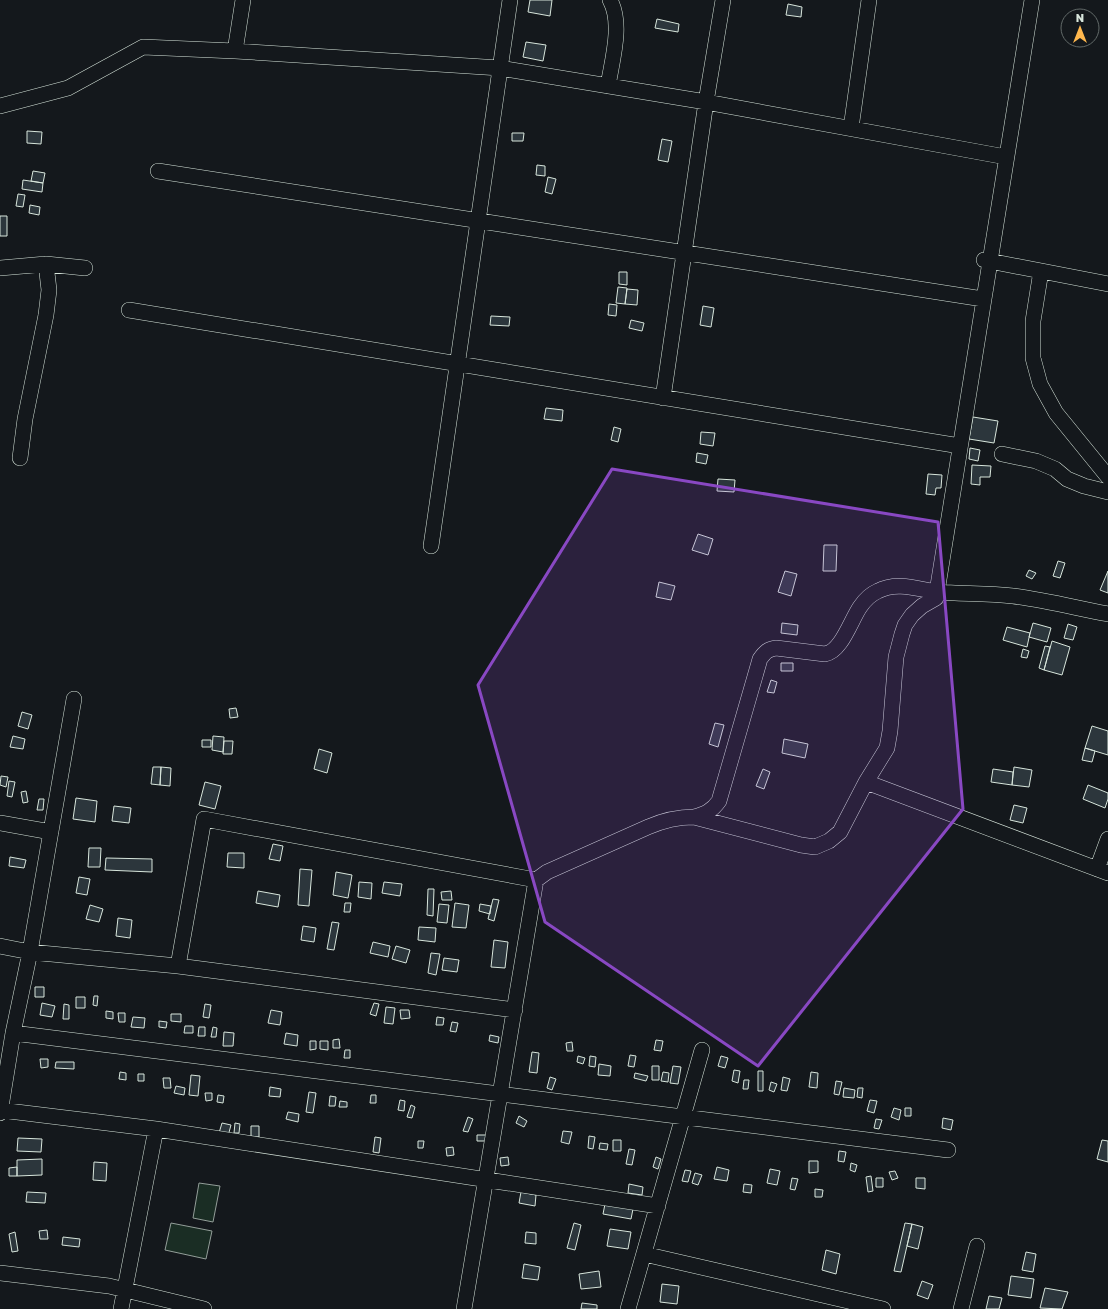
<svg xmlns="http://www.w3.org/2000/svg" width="1108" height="1309" font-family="'Golos Text',sans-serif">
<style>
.green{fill:#1a2d24;stroke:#939e99}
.building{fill:#2c363c;stroke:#d8e6dc}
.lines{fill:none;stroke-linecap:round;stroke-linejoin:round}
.minor-casing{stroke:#d8e6dc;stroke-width:16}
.minor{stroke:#14181c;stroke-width:15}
.marked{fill:#8948c3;fill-opacity:0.2;stroke:#8948c3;stroke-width:3;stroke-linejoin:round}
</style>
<rect width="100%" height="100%" fill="#14181c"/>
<path class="green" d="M199,1183L220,1186L213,1222L193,1218Z
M171,1223L212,1231L206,1259L165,1250Z"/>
<path class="building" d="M530,0H552L550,16L528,12Z
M788,4L802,7L801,17L786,15Z
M657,19L679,24L678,32L655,28Z
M526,42L546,45L543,61L523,57Z
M27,131L42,132L41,144L27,143Z
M512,133H524L523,141H512Z
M662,139L672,141L668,162L658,160Z
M537,165L545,166V176L536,175Z
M33,171L45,173L43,183L31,181Z
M548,177L556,179L552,194L545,192Z
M23,180L43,183L42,192L22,189Z
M18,194L25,195L23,207L16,206Z
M30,205L40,207L39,215L29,213Z
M0,216H7V236H0Z
M619,272H627V285L619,284Z
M618,287L627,288L625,304L616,303Z
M627,289L638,290L637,305L625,304Z
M609,304L617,305L616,316L608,315Z
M703,306L714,308L711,327L700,325Z
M491,316L510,317L509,326L490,325Z
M631,320L644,323L642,331L629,328Z
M546,408L563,410L562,421L544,419Z
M973,417L998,421L994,443L969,439Z
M614,427L621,429L618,442L611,440Z
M701,432L715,433L713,446L700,444Z
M970,448L980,450L978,461L969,459Z
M697,453L708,455L706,464L696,462Z
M972,465L991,466L990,477H980V485L971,484Z
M928,474L942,475L941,488H936L935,495L926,494Z
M718,479L735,480L734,492L717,491Z
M698,534L713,539L708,555L692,550Z
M824,545H837L836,571H823Z
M1058,561L1065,563L1060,578L1053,576Z
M1029,570L1036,573L1032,579L1026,576Z
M785,571L797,574L791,596L778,592Z
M1108,571V593L1100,590Z
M659,582L675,586L671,600L656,597Z
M782,623L798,625L797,635L781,633Z
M1033,623L1051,628L1047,642L1029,637Z
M1068,624L1077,627L1073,640L1064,638Z
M1007,627L1030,633L1027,647L1003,640Z
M1052,641L1070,647L1062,675L1044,670Z
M1045,646L1050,647L1044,670L1039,668Z
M1023,649L1029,651L1027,658L1021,657Z
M781,663H793V671H781Z
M771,680L777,682L774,693L767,692Z
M236,708L238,717L230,718L229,709Z
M22,712L32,715L28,729L18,726Z
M715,723L724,725L718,747L709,744Z
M1092,726L1108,731V755L1085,748Z
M13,736L25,739L23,749L10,747Z
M213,736L224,737L223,752L212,750Z
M784,739L808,744L805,758L782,753Z
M202,740H211V747H202Z
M224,741H233L232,754H223Z
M1085,748L1095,751L1092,762L1082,760Z
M319,749L332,753L327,773L314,769Z
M153,767H161L160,785L151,784Z
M161,767L171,768L170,786L160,785Z
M1014,767L1032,770L1029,787L1012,785Z
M763,769L770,772L764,789L756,786Z
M993,769L1013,772L1012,785L991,782Z
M1,776L8,777L6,787L0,785Z
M9,781L15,782L12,797L7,796Z
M205,782L221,786L215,809L199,805Z
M1088,785L1108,793V799L1105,808L1083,799Z
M26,791L28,802L23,803L21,792Z
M76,798L97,801L95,822L73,819Z
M39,799H44L43,810H37Z
M1014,805L1027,808L1023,823L1010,820Z
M114,806L131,808L129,823L112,821Z
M273,844L283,846L280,861L269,859Z
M89,848H101L100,867H88Z
M228,853H244V868L227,867Z
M10,857L26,860L24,868L9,866Z
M106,858L152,859V872L105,870Z
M300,869L312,870L309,906L298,905Z
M336,872L352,875L348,898L333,895Z
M79,877L90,879L87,895L76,893Z
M359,882L372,883L371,899L358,897Z
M384,882L402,884L400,896L382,893Z
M428,889H434L433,916L427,915Z
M258,891L280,895L278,907L256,903Z
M451,891L452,900H442L441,892Z
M493,899L499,900L494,921L488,919Z
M345,903H351L350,912H344Z
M455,903L469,905L466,928L452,927Z
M439,904L449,905L447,923L437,922Z
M480,904L491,906L490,914L479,911Z
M90,905L103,909L99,922L86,919Z
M118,918L132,920L130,938L116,936Z
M332,922L339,923L334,950L327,949Z
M303,926L316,928L314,942L301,940Z
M419,927L436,928L435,942L418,940Z
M494,940L508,942L505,968L491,967Z
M373,942L390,946L388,957L370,953Z
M396,946L410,950L406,963L392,959Z
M431,953L440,954L436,975L428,973Z
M444,958L459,960L457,972L442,970Z
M35,987H44V997H35Z
M94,996H98L97,1006L93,1005Z
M76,997H85V1008H76Z
M42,1003L55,1006L52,1017L40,1015Z
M374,1003L379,1004L376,1016L370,1014Z
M64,1004L69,1005V1019H63Z
M205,1004L211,1005L209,1018L203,1017Z
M386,1007L395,1008L393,1024L384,1023Z
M271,1010L282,1012L280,1025L268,1023Z
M400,1010H409L410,1018L401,1019Z
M106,1011L113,1012V1019L106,1018Z
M118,1013H125V1022H119Z
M171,1014H181V1022L171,1021Z
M133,1017L145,1018L144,1028L131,1027Z
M437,1017L444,1018L443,1025H436Z
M159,1021L167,1022L166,1028L159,1027Z
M452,1022L458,1023L456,1032L450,1031Z
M185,1026H193V1033H184Z
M199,1027H205V1036H198Z
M213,1027L217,1028L216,1037H211Z
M224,1032L234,1033L233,1046H223Z
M286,1033L298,1035L297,1046L284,1044Z
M490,1035L499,1037L498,1043L489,1041Z
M339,1039L340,1048H333V1040Z
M656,1040L663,1041L661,1051L654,1050Z
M310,1041H316V1049L310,1050Z
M320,1041H328V1050L320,1049Z
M572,1042L573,1051H567L566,1043Z
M345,1050H350V1058H344Z
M532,1052L539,1053L537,1073L529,1072Z
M630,1055L636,1056L634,1067L628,1066Z
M578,1056L585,1058L583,1064L577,1062Z
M590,1056L596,1057L595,1067L589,1066Z
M721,1056L728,1058L725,1068L718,1066Z
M40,1059H48V1067L41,1068Z
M56,1062H74V1069L55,1068Z
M599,1064L611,1066L610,1076L598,1075Z
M652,1066H659V1080H652Z
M673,1066L681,1067L678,1084L670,1083Z
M734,1070L740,1071L738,1083L732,1081Z
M758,1071H763V1091H758Z
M120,1072L126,1073V1080L119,1079Z
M663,1072L669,1073L668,1082L661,1081Z
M811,1072L818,1073L817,1088L809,1087Z
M635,1073L648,1076L646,1081L634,1078Z
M138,1074H144V1081H138Z
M191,1075L200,1076L198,1096L189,1095Z
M550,1077L556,1079L552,1090L547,1088Z
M783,1077L790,1079L787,1091L781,1090Z
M163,1078H170L171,1088H164Z
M744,1080H749L748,1089H743Z
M836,1081L842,1082L839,1095L834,1094Z
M771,1082L777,1084L774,1092L769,1090Z
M176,1086L185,1088L184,1095L174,1093Z
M270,1087L281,1089L280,1097L269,1096Z
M844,1088L855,1090L854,1098L843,1097Z
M858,1088H863L862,1098L857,1097Z
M309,1092L316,1093L313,1113L306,1112Z
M205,1093H212V1100L206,1101Z
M218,1095L224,1096L223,1103L217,1102Z
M371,1095H376V1103H370Z
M330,1096L336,1097L335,1106H329Z
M400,1100L405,1101L404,1111L398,1110Z
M870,1100L877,1101L874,1113L867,1111Z
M340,1101L347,1102V1107H339Z
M411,1105L415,1107L412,1118L407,1117Z
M894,1108L901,1110L899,1120L891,1117Z
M905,1108H911V1116H905Z
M288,1112L299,1114L298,1122L286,1119Z
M519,1116L527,1121L524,1127L516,1123Z
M468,1117L473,1119L468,1132L463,1131Z
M943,1118L953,1120L951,1130L942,1128Z
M876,1119L882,1120L879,1129L874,1128Z
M222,1123L231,1125L228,1136L219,1133Z
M235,1123L240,1124L239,1133H234Z
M251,1126H259V1137H251Z
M563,1131L572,1132L569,1144L561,1142Z
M477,1135H486V1141H477Z
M589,1136L595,1137L593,1149L588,1148Z
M375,1137L381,1138L379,1153L373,1152Z
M18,1138L42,1139L41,1152L17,1151Z
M613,1140H621V1151H613Z
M1102,1140L1108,1141V1162L1097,1159Z
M418,1141H424L423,1148H418Z
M600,1143L608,1144L607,1150L599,1149Z
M453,1147L454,1155L447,1156L446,1148Z
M629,1149L635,1150L632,1165L626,1164Z
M839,1151L846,1152L844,1162L838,1161Z
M508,1157L509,1165L501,1166L500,1158Z
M656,1157L661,1159L658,1169L653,1167Z
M42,1159V1175L17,1176V1160Z
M809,1161H818V1172L809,1173Z
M94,1162L107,1163L106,1181L93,1180Z
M851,1163L857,1165L855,1172L850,1170Z
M17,1167V1176H9V1168Z
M717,1167L729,1170L727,1181L714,1179Z
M770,1169L780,1171L777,1185L767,1183Z
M685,1170L691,1171L688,1182L682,1181Z
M895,1171L898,1178L892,1180L889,1172Z
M695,1173L702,1175L698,1185L692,1183Z
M871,1176L873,1191L868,1192L866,1177Z
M792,1178L798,1179L795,1190L790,1189Z
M876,1178H883V1187H876Z
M916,1178H925V1189L916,1188Z
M629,1184L643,1187L642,1195L628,1193Z
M744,1184L752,1185L751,1193L743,1192Z
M815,1189L823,1190L822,1197H815Z
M27,1192L46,1193L45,1203L26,1202Z
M521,1192L536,1195L535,1206L519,1203Z
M605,1204L633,1209L631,1219L603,1214Z
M574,1223L581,1225L575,1250L567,1248Z
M905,1223L912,1224L901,1272L894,1271Z
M912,1224L923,1227L918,1249L907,1246Z
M610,1229L631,1232L628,1249L607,1246Z
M47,1230L48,1239H40L39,1231Z
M15,1232L18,1251L12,1252L9,1234Z
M526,1232L536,1233V1244L525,1243Z
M63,1237L80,1239L79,1247L62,1245Z
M826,1250L840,1254L836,1274L822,1270Z
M1026,1252L1036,1254L1033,1272L1022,1270Z
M524,1264L540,1267L538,1280L522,1278Z
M599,1271L601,1287L581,1289L579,1274Z
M1011,1276L1034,1279L1031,1298L1008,1295Z
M922,1281L933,1285L928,1299L917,1295Z
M662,1284L679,1286L677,1304L660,1302Z
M1045,1288L1068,1292L1062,1309L1040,1308Z
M989,1296L1002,1298L999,1309H986Z
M582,1303L597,1305V1309H581Z"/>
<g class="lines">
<g class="minor-casing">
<path id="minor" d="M235,51L243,0
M608,86C612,60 623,24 610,0
M0,106L68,88L143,47L235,51L500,68L706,102L1006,157
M851,128L869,0
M158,171L983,299
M984,260L1108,284
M0,268L46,264L85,268
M1041,271L1033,321V358L1040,384L1056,413L1108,477
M129,310L960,446
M663,398L706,102L723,0
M1002,454L1036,461L1055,469L1067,479L1084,486L1108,492
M20,458L25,419L46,315L49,290L46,264
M431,546L510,0
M866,782L1108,873
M694,817C705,814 712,811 719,801L760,659C765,652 768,649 776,648L825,654C841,652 851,620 860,607C864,601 871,594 878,591C896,581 918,589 937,592C962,594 988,593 1013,596C1045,600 1076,608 1108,614
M0,823L51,832
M1097,869L1108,839
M0,946L30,952L178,966L515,1010
M178,966L204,819L536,880
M13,1033L948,1150
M0,1110L156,1129L658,1206
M0,1113L13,1033L30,952L74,699
M644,1254L883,1309
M0,1273L109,1286L204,1309
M121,1309L156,1129
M464,1309L536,880L547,872L648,827C664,820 677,817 694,817L801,845L815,847L829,841L840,832L866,782L887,748L890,731L896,657L902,634L905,625L912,615L922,606L936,598L1032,0
M628,1309L702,1050
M961,1309L977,1246"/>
</g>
<use href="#minor" class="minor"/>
</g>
<path class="marked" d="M612,469L938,522L963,809L758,1066L545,922L478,685Z"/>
<g transform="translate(1080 28)"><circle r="19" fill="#14181c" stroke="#626a69"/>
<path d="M0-3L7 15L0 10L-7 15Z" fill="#ffb74d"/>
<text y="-6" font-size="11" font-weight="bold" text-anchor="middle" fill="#d8e6dc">N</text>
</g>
</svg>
